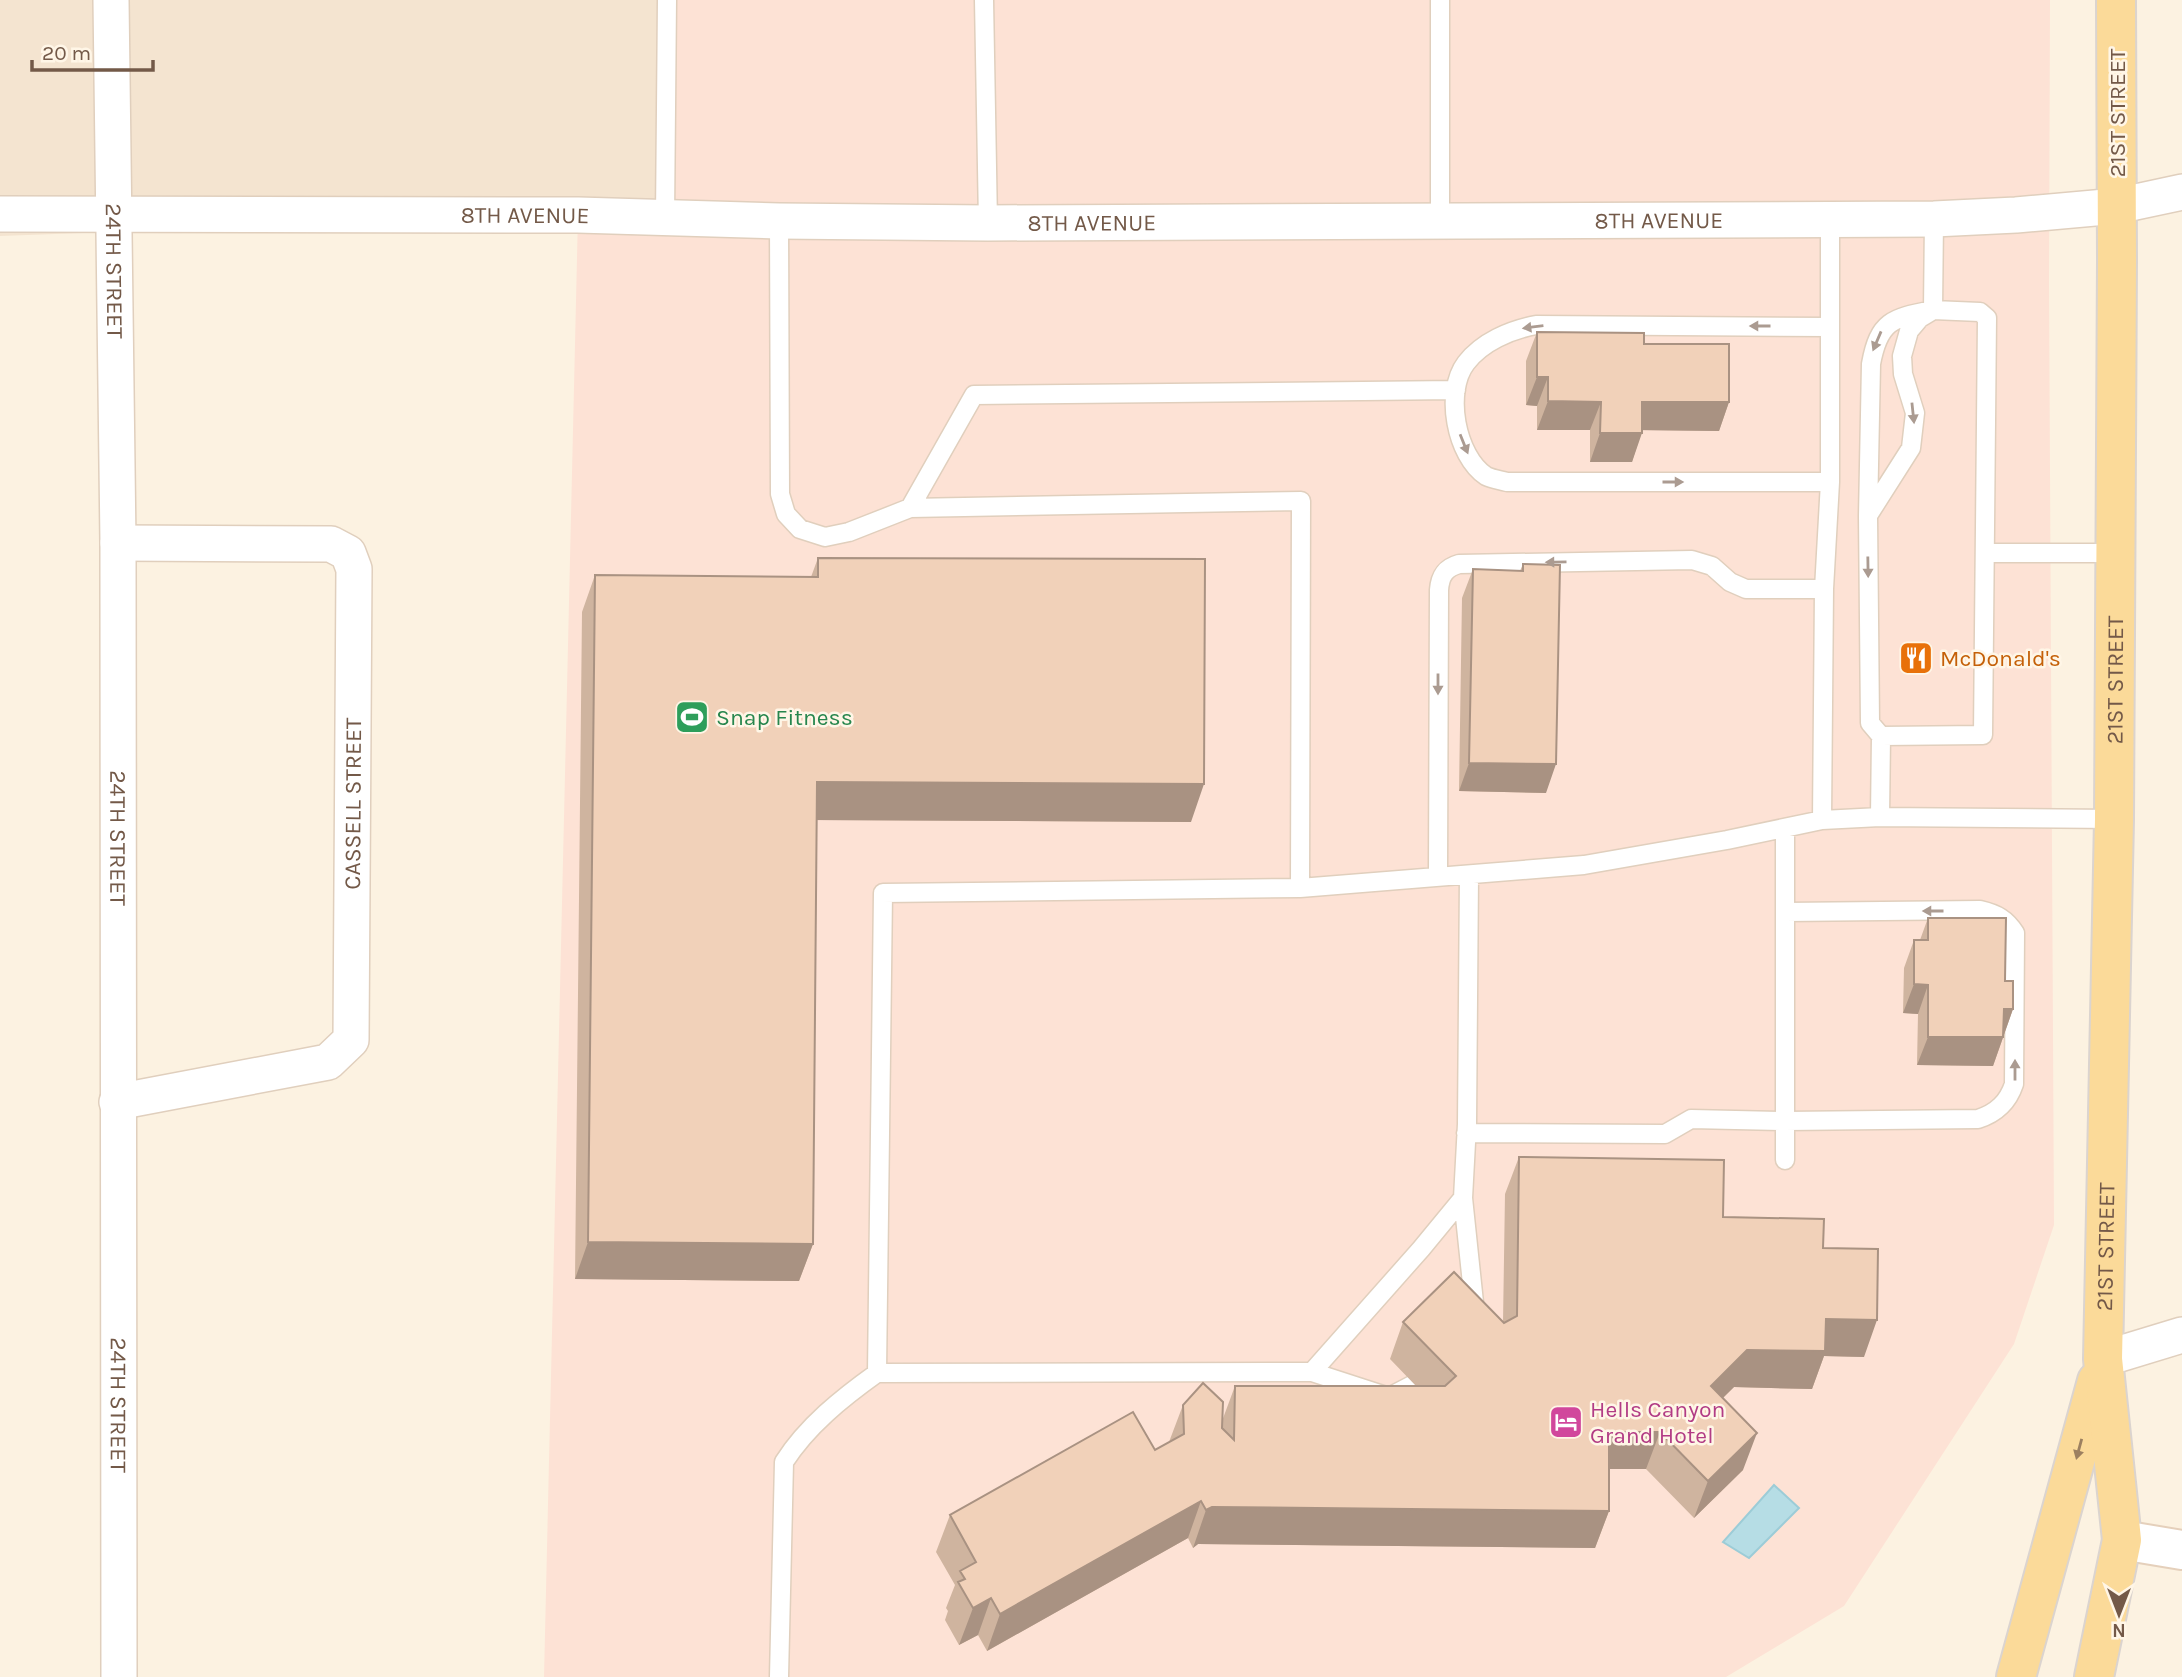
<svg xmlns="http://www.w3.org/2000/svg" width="2182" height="1677" font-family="Karla,sans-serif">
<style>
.residential{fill:#f4e4d0}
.commercial{fill:#fde2d5}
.water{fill:#b6dde5;stroke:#9cccd7;stroke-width:2}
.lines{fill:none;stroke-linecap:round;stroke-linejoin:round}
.lane-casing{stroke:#e0cfbd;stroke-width:21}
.street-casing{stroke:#e0cfbd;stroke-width:38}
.secondary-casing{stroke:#e5d0bb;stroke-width:42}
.primary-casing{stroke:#dbd4cf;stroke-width:42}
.lane{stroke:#fff;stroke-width:18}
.street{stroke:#fff;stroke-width:35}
.secondary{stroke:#fff;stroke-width:38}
.primary{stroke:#fbda99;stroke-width:38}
.wall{fill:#cfb49f}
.shaded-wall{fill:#a99282}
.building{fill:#f1d1b9;stroke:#a99282;stroke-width:2}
.oneway{fill:#ab9b91}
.oneway2{fill:#9c8060}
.labels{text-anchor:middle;stroke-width:5;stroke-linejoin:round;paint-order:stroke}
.street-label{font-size:23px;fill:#735948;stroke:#fff6e7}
.food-label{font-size:23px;fill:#c56008;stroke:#fff6e7;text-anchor:start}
.leisure-label{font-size:23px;fill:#27864d;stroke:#fff6e7;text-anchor:start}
.hotel-label{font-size:23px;fill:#b23c85;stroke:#fff6e7;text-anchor:start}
</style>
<rect width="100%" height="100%" fill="#fcf2e1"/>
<path class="residential" d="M0,0H669L665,217L578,215L0,236Z"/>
<path class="commercial" d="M669,0H2050L2049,283L2054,1225L2014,1344L1844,1606L1726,1677H544L578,215L665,217Z"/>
<path class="water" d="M1774,1485L1799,1508L1749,1558L1723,1542Z"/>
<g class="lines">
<g class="lane-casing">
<path id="lane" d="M984,0L988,223
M665,217L667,0
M779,221L780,494L786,514L800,529L825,537L849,532L910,508L1301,501L1300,888
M1440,221V0
M1829,327L1536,325C1510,330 1482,342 1466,363C1444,392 1456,456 1486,476C1492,479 1500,480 1507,482H1830
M910,508L974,395L1456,390
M1869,514L1911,448L1915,413L1903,374L1902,356L1909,331L1920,318L1930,312
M1985,553H2115
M1881,736L1870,723L1868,516L1871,364C1879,320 1893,318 1933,310
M1880,817L1881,736L1983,735L1987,318L1980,312L1933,310L1934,219
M1822,820L1824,589L1830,482V220
M1438,875L1439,590C1440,576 1445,568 1459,564L1692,560L1712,566L1730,582L1746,589H1824
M1466,1133L1665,1134L1691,1119L1785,1121L1978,1119C1997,1113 2008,1102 2014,1084L2015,933C2006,919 1997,914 1980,910L1785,912
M1785,1160V829
M1463,1198L1475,1312
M1312,1372L1389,1397L1414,1384
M877,1373L883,893L1300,888L1584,865L1727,840L1822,820L1880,817L2114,819
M779,1677L784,1462C807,1426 842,1398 877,1373L1312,1372L1421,1249L1463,1198L1467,1124L1469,875"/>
</g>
<g class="street-casing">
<g id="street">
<path id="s1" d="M111,0L118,543L119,1677"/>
<path id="s2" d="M0,214L578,215L779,221L988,223L1934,219L2016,215L2117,206L2182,192"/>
<path id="s3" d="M117,1102L328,1062L351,1040L354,569L348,553L331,544L118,543"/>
<path d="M2103,1359L2182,1335"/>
</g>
</g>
<g class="secondary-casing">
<path id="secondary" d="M2122,1540L2182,1550"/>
</g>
<g class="primary-casing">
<g id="primary">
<path d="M2016,1677L2097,1381"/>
<path id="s4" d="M2094,1677L2122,1540L2103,1359L2114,819L2117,260L2116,0"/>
</g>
</g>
<use href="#lane" class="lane"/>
<use href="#street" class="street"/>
<use href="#secondary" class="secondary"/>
<use href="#primary" class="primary"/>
</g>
<path class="wall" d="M1537,332L1644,344L1729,402L1719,431L1642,430L1632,462H1590V430H1537V406L1526,405V361Z
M818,558L1191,822L817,820L813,1244L799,1281L575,1279L582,612L595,575L811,577Z
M1523,564L1546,793L1459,791L1462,598L1473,569L1520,571Z
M1928,918L2005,981L2013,1009L1993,1066L1917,1065L1918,1014L1903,1013L1904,968L1914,940H1920Z
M1519,1157L1723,1217L1823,1248L1864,1357L1824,1356L1812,1389L1734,1387L1723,1398L1743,1470L1694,1518L1646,1469H1609V1511L1595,1548L1198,1544L1193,1548L1188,1538L987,1651L978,1635L959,1645L945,1620L948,1611L946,1608L955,1585L936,1552L950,1515L1155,1450L1169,1442L1183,1405L1222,1421L1235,1386H1416L1390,1359L1403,1322L1503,1323L1505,1194Z"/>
<path class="shaded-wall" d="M1537,377H1548L1537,406L1526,405Z
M1548,401L1601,402L1590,430H1537Z
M1642,402H1729L1719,431L1632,430Z
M1600,433H1642L1632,462H1590Z
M1469,763L1556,764L1546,793L1459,791Z
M817,782L1204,784L1191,822L804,820Z
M1914,984L1928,985L1918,1014L1903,1013Z
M2004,1009H2013L1993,1066L1917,1065L1928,1037Z
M588,1242L813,1244L799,1281L575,1279Z
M1826,1319L1877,1320L1864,1357L1824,1356L1812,1389L1734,1387L1697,1423L1711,1386L1747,1350Z
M1609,1432H1660L1646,1469H1596Z
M1757,1433L1743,1470L1694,1518L1708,1481Z
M1201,1501L1188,1538L987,1651L1000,1614Z
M1212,1507L1609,1511L1595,1548L1198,1544L1193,1548L1206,1510Z
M991,1598L978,1635L959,1645L973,1608Z"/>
<path class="building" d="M1537,332L1644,333V344H1729V402H1642V433H1600L1601,402L1548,401V377H1537Z
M818,558L1205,559L1204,784L817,782L813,1244L588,1242L595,575L818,577Z
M1523,564L1560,565L1556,764L1469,763L1473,569L1523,571Z
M1928,918H2006L2005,981H2013V1009H2004L2003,1037H1928V985L1914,984V940H1928Z
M1519,1157L1724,1160L1723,1217L1824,1219L1823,1248L1878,1249L1877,1320L1826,1319L1825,1351L1747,1350L1711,1386L1757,1433L1708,1481L1660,1432H1609V1511L1212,1507L1206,1510L1201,1501L1000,1614L991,1598L973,1608L958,1582L965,1579L960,1571L976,1562L950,1515L1133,1412L1155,1450L1184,1434L1183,1405L1203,1383L1223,1402L1222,1428L1234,1440L1235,1386H1445L1456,1376L1403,1322L1454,1272L1504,1323L1517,1316Z"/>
<defs><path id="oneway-solid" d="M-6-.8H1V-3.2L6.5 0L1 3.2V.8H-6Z" transform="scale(1.75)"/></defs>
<g class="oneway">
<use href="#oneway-solid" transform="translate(1760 326) rotate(-180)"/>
<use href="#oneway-solid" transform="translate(1533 327) rotate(173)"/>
<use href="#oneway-solid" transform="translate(1877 341) rotate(113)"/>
<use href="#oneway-solid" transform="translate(1913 413) rotate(84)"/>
<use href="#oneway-solid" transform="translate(1464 444) rotate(68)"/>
<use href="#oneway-solid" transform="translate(1673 482)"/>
<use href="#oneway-solid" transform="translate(1556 562) rotate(179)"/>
<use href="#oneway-solid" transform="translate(1868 567) rotate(89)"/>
<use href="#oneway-solid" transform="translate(1438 684) rotate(90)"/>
<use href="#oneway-solid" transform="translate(1933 911) rotate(180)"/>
<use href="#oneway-solid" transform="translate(2015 1070) rotate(-90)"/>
</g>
<use class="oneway2" href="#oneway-solid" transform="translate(2079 1449) rotate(105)"/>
<defs>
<g id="restaurant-square" transform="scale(1.75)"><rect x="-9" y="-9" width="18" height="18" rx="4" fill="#e8710a" stroke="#fff6e7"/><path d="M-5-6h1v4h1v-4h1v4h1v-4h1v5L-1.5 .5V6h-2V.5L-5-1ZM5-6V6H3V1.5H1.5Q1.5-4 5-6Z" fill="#fff"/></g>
<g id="stadium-square" transform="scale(1.75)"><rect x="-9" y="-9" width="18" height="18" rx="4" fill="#2e9e5b" stroke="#fff6e7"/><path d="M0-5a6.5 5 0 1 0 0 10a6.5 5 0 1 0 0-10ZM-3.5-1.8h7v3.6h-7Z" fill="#fff"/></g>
<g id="hotel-square" transform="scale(1.75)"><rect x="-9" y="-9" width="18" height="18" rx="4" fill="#d1479c" stroke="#fff6e7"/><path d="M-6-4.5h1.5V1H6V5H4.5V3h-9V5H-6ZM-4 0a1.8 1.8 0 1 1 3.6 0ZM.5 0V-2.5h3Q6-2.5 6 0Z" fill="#fff"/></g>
</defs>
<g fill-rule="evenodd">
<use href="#restaurant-square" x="1916" y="658"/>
<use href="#stadium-square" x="692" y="717"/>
<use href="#hotel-square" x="1566" y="1422"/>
</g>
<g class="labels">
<g class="street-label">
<text transform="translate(2117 113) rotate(-90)" y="8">21ST STREET</text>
<text dy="8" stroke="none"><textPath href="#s2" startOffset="525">8TH AVENUE</textPath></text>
<text dy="8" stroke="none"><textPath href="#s2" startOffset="1659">8TH AVENUE</textPath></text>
<text dy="8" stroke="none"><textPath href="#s2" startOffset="1092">8TH AVENUE</textPath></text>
<text dy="8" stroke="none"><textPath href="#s1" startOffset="271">24TH STREET</textPath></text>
<text dy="8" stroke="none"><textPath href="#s4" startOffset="1001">21ST STREET</textPath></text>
<text dy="8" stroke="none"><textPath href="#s3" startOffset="483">CASSELL STREET</textPath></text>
<text dy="8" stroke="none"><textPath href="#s1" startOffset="838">24TH STREET</textPath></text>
<text dy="8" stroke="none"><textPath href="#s4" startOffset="434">21ST STREET</textPath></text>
<text dy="8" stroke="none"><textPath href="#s1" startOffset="1405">24TH STREET</textPath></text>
</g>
<g class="food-label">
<text x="1940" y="666">McDonald's</text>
</g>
<g class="leisure-label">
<text x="716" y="725">Snap Fitness</text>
</g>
<g class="hotel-label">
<text x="1590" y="1417">Hells Canyon<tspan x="1590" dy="26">Grand Hotel</tspan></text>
</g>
</g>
<g transform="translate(2119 1614) rotate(180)" stroke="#fff6e7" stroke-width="5" paint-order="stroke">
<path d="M0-5L12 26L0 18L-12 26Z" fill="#735948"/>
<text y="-10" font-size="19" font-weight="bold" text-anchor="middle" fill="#735948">N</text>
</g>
<path d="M32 60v10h121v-10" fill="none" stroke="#735948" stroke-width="3.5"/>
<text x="42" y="60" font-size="21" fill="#735948" stroke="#fff6e7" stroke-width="5" paint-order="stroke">20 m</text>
</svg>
